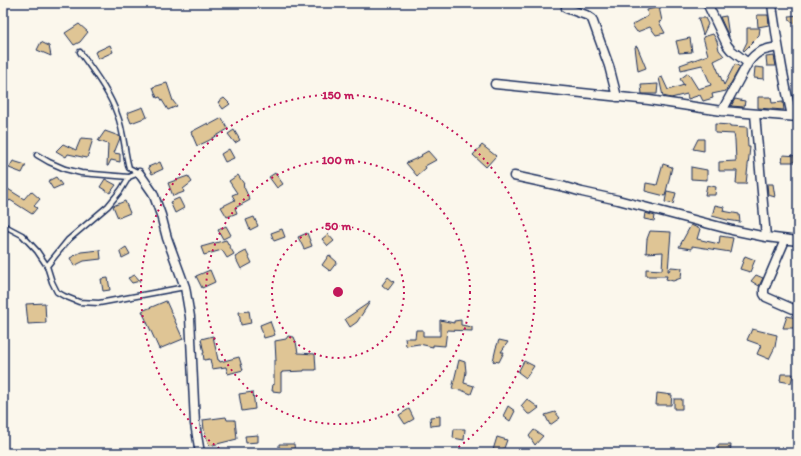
<svg xmlns="http://www.w3.org/2000/svg" width="801" height="456" font-family="Itim,sans-serif">
<style>
.building{fill:#dfc595;stroke:#1b2f5e}
.lines{fill:none;stroke-linecap:round;stroke-linejoin:round}
.lane-casing{stroke:#1b2f5e;stroke-width:7}
.street-casing{stroke:#1b2f5e;stroke-width:11}
.lane{stroke:#fbf7ec;stroke-width:4}
.street{stroke:#fbf7ec;stroke-width:8}
.ring{fill:none;stroke:#c2185b;stroke-width:2;stroke-dasharray:2 4}
.centre{fill:#c2185b;stroke:#fbf7ec;stroke-width:2}
.ring-label{font-size:12px;text-anchor:middle;font-weight:bold;fill:#c2185b;stroke:#fbf7ec;stroke-width:3;stroke-linejoin:round;paint-order:stroke}
</style>
<rect width="100%" height="100%" fill="#fbf7ec"/>
<filter id="ink" filterUnits="userSpaceOnUse"><feTurbulence type="fractalNoise" baseFrequency=".025" numOctaves="2"/><feDisplacementMap in="SourceGraphic" scale="8" xChannelSelector="R" yChannelSelector="G"/><feConvolveMatrix kernelMatrix="1 2 1 2 8 2 1 2 1" color-interpolation-filters="sRGB"/></filter>
<g filter="url(#ink)">
<path class="building" d="M659,7L662,21L659,22L665,33L656,35L650,27L637,32L632,25L648,16L647,10Z
M757,15H768L769,25L758,27Z
M798,15V26L790,21L789,16Z
M726,16L729,37L720,17Z
M698,18H705L708,24L703,35Z
M79,24L88,32L80,42L74,45L65,33Z
M747,28H760L759,36L744,51L743,50L747,42Z
M713,34L717,41L719,50L724,56L714,61L724,85L735,64L740,67L731,83L726,90V91L712,94L713,98L703,101L700,95L688,99L687,94L671,98L663,96L659,78L662,77L668,90L684,85L680,79L688,73L698,89L711,85L702,65L681,70L680,65L708,55L703,37Z
M690,38L692,52L679,53L676,41Z
M41,42L49,46L51,56L37,50Z
M110,45L113,52L98,59L95,52Z
M637,46L646,68L638,71L635,47Z
M774,56L776,66H767L766,57Z
M755,67L764,68V79L754,78Z
M167,83L173,101L177,106L168,110L160,97L157,98L153,87Z
M658,84L657,94H642L641,85Z
M758,97H771L772,103L783,102L784,110L758,108Z
M224,98L230,104L223,109L218,102Z
M735,99L745,101L744,107L731,106Z
M143,107L147,117L131,123L127,113Z
M222,118L228,129L208,141L197,146L191,132L208,123L209,125Z
M715,124L730,125V126L747,127L748,147H750L746,184H736L737,171H719V162L736,161L735,140L734,134L715,133Z
M234,130L240,140L235,143L228,134Z
M105,131L119,136L120,138L114,153L120,154V162L111,160L108,166H107L108,144L98,141Z
M81,138L93,139L87,158L68,154L66,157L56,151L63,144L76,150Z
M698,139H704V151L693,149Z
M482,145L496,156L486,167L473,155Z
M229,149L234,158L225,162L221,154Z
M428,151L436,160L425,166L426,168L417,176L406,163L422,156L421,155Z
M783,155L798,156V162H782Z
M13,161L26,165L22,173L9,168Z
M160,162L163,169L152,174L148,167Z
M663,164L672,167L665,196L645,191L646,183L657,185Z
M691,167L707,170V180L691,179Z
M275,173L283,184L277,188L269,177Z
M238,175L244,184L243,185L250,200L235,208L237,213L227,217L221,207L235,200L232,195L237,193L229,181Z
M188,176L192,182L183,189L184,192L173,196L168,183Z
M56,177L62,185L53,189L48,181Z
M105,179L116,185L110,193L100,187Z
M767,184H773L775,197L768,195Z
M707,185L716,187L715,195H705Z
M3,186L24,199L31,191L40,199L34,206L37,208L32,214L10,200V201L3,197Z
M667,191L676,193L673,204L665,202Z
M179,198L184,208L175,213L170,202Z
M125,201L130,213L118,218L113,206Z
M715,205L724,207L723,211L739,214L740,222L727,220L712,216Z
M645,213L655,216L654,221L644,219Z
M254,217L258,226L250,230L246,220Z
M691,225L700,229L697,239L719,244L720,236L733,238L730,252L692,246V249L679,247Z
M226,226L231,235L223,239L218,230Z
M282,229L285,237L274,241L271,233Z
M650,231L671,232L668,271H669L671,267L682,268L681,278L673,281L666,279L667,276H646V269L662,270L663,252L646,253L647,239Z
M307,233L312,246L304,249L298,237Z
M328,234L334,241L328,246L322,239Z
M226,240L234,254L227,258L222,250L204,255L201,247Z
M126,247L130,254L122,258L120,253V251Z
M100,250L101,259L84,261L74,266L70,258L81,252Z
M246,251L252,263L241,269L235,257Z
M329,255L337,262L330,271L322,265Z
M745,256L755,260L750,272L740,269Z
M210,270L215,282L202,288L196,276Z
M135,275L140,281L132,283L128,278Z
M756,275L763,278L759,286L751,281Z
M388,277L394,282L388,290L382,285Z
M108,278L110,290L103,291L101,279Z
M166,301L183,339L159,349L142,311Z
M370,302L357,322L350,327L345,319Z
M45,303L46,323L28,324L26,304Z
M249,311L251,323L241,325L239,312Z
M787,316L797,318L794,328H783Z
M440,320L454,323V321L461,320V325L472,327V331L447,330L445,346L433,345V347L419,344L406,346L405,338H415L416,330H423V336H440Z
M270,321L275,335L264,338L260,325Z
M752,329L777,335L775,347L769,359L757,354L761,345L747,340Z
M213,336L218,360H219L220,362L239,357L243,370L228,374L226,367L212,369L210,359L204,360L203,353H204L201,339Z
M288,336L294,337L296,342L298,353L315,354L316,370H304V371L282,372V373H281V392L272,391L273,384L274,385V361H276L275,341L286,339Z
M499,340L508,342L501,352H504L499,362L494,361V362L493,361L496,348Z
M459,360L465,362L466,372L464,383L474,386L471,394L461,390L452,389Z
M524,361L534,366L526,378L518,372Z
M781,374H793L791,383L780,381Z
M253,392L255,409L242,411L239,394Z
M657,393L672,395L671,405H656Z
M527,399L539,408L531,414H528L521,406Z
M674,399H682V409H674Z
M508,406L515,411L510,421L503,416Z
M409,409L414,419L405,424L399,415Z
M555,412L560,418L550,425L545,415Z
M440,416V425L431,426L430,417Z
M226,417L227,420H235L237,439L209,446L204,430L203,420Z
M454,429H465L464,440L453,438Z
M534,430L543,436L535,445L529,436Z
M258,435V442L246,443L245,436Z
M497,437L507,440L503,451L493,450Z
M279,444H294L295,453H279Z
M718,445H731L730,453H718Z"/>
<g class="lines">
<g class="lane-casing">
<path id="lane" d="M80,52C93,71 109,91 117,114C124,131 124,150 129,168L139,173
M37,155L49,162L65,169L81,173L129,177L139,173
M3,225L22,235L37,251L47,266L52,282L57,292L64,296L79,302L99,303L185,287
M47,266L68,240L108,206L121,190L129,177"/>
</g>
<g class="street-casing">
<path id="street" d="M707,3L727,45L731,50L748,63
M772,3L773,12C778,47 784,82 792,116
M566,8L586,15L592,19L609,66L617,97
M495,84L649,100L722,111L798,117
M722,111L748,63C757,50 763,50 778,47
M755,114L766,237
M139,173L153,193L161,215L167,238L185,287L190,317L195,424L200,453
M514,176L565,187L582,192L618,200L732,230L766,237L798,241
M785,240L764,289V294L766,297L798,311"/>
</g>
<use href="#lane" class="lane"/>
<use href="#street" class="street"/>
</g>
</g>
<g class="ring">
<circle cx="338" cy="292" r="66"/>
<circle cx="338" cy="292" r="132"/>
<path d="M224 452A197 197 0 1 1 452 452"/>
</g>
<circle cx="338" cy="292" r="6" class="centre"/>
<g class="ring-label">
<text x="338" y="99">150 m</text>
<text x="338" y="164">100 m</text>
<text x="338" y="230">50 m</text>
</g>
<rect width="801" height="456" fill="none" stroke="#fbf7ec" stroke-width="16"/>
<rect x="8" y="8" width="785" height="440" fill="none" stroke="#1b2f5e" stroke-width="1.5" filter="url(#ink)"/>
</svg>
